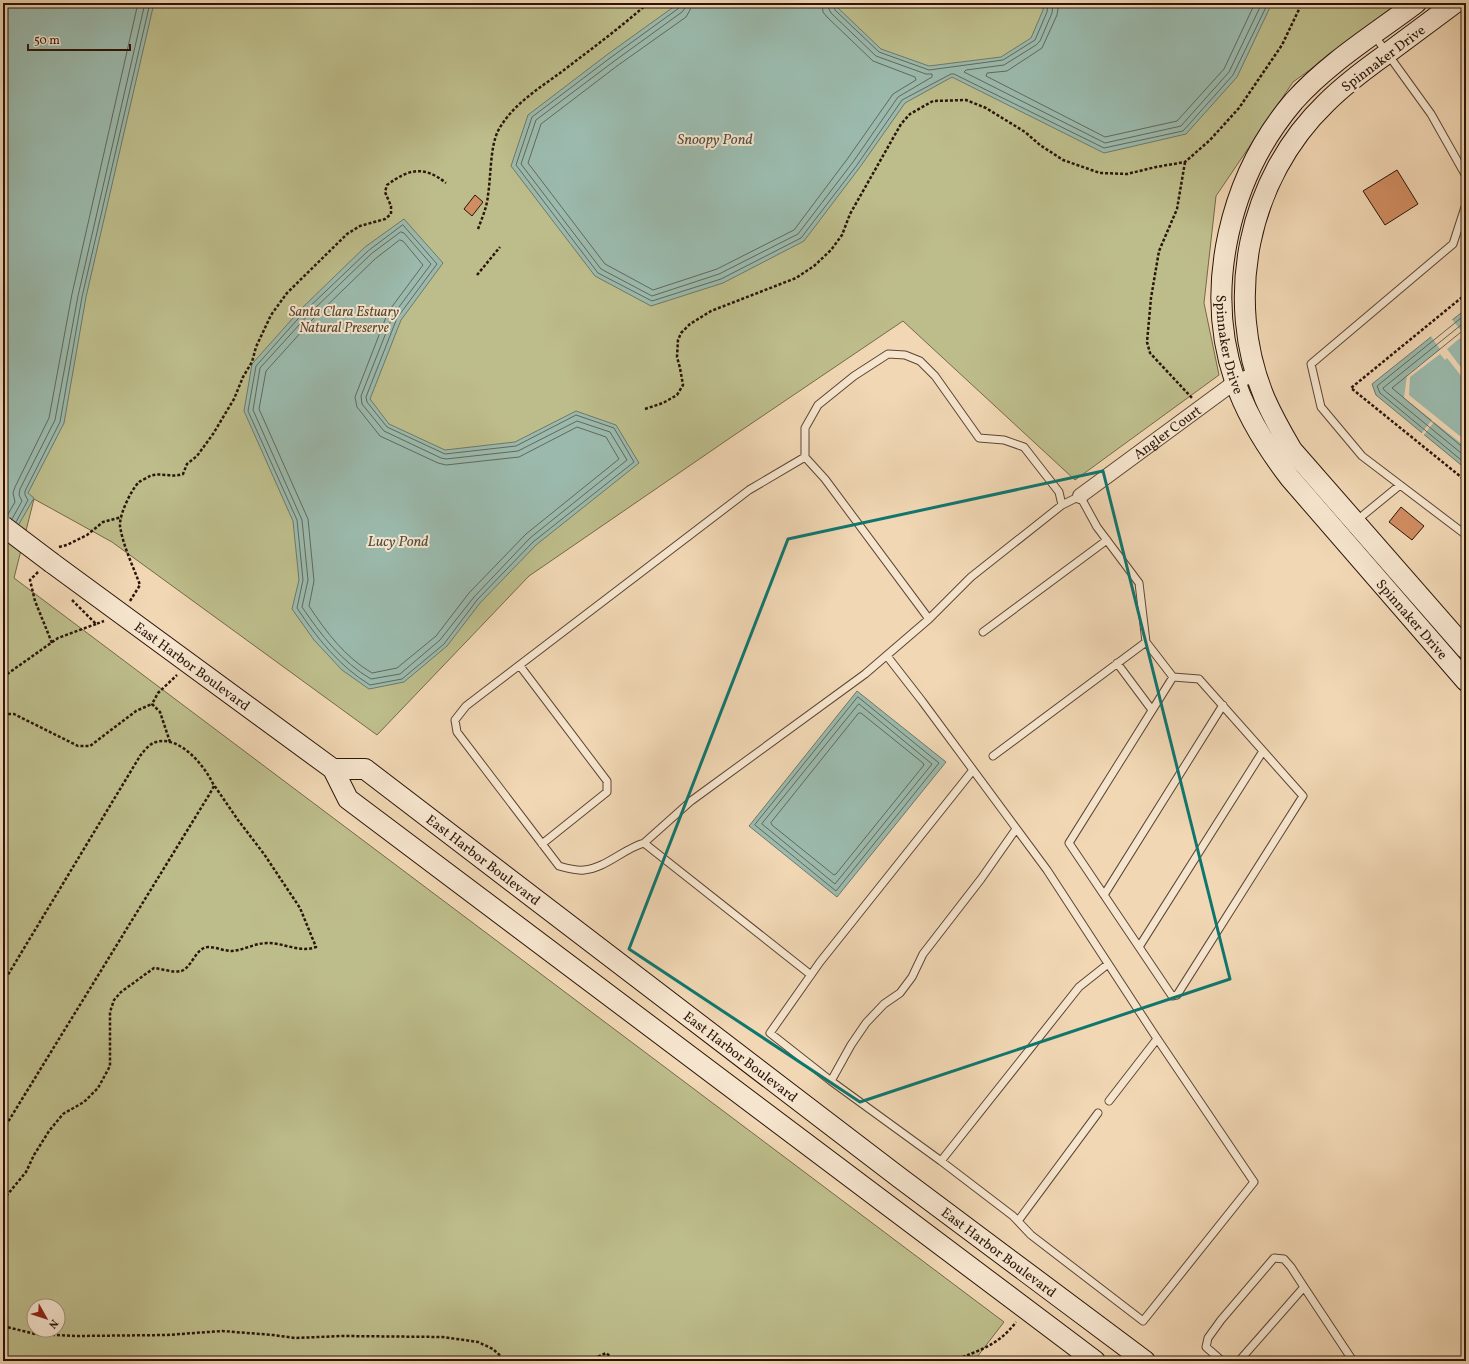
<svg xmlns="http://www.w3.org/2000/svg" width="1469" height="1364" font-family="Vollkorn,serif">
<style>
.green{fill:#bdbd8b;stroke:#74694a;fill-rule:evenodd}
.water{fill:#9bbaad;stroke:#6e786b}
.pier{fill:#f1d7b4}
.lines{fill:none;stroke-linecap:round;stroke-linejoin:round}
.shore{stroke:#63685b;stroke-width:1}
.building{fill:#d08d61;stroke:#2b1509}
.lane-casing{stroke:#5c4634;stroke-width:9}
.street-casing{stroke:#5c4634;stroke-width:16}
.secondary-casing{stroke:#2b1509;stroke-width:22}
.path{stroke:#2b1509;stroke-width:2.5;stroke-dasharray:3 2;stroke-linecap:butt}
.lane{stroke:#f6e5ce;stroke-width:7}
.street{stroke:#f6e5ce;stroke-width:14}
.secondary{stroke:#f6e5ce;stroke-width:20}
.secondary-bridge-casing{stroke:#2b1509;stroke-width:22;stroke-linecap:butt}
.secondary-bridge{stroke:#f6e5ce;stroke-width:20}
.marked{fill:none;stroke:#0f766e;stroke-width:3;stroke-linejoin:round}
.labels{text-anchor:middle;stroke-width:4;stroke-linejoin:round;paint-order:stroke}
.street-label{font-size:14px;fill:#2b1509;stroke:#f6e5ce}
.park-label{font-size:14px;font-style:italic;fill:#574730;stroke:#f6e5ce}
.water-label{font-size:15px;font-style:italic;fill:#524f42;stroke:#f6e5ce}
</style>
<rect width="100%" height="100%" fill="#f1d7b4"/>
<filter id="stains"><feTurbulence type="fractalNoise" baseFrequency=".005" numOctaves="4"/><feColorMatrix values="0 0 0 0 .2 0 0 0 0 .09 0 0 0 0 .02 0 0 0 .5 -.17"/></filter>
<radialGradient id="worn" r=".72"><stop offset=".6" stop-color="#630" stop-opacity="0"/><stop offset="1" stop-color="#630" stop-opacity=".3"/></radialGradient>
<path class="green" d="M3,3H1403L1293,82L1216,196L1204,303L1219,375L1075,480L903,321L730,438L529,576L377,735L112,542L34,499L14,578L1004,1322L974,1361H3ZM34,1306H58V1330H34Z"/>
<path class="water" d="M3,3H154L86,297L64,423L28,493L34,498L3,552Z
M679,3H837V7L881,49L929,66L1001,57L1031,38L1043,10L1044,3H1272L1237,77L1186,134L1104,153L952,77L905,103L860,167L804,241L723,283L651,306L595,276L511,166L528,115L608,54Z
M404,219L443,263L401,320L370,399L389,424L445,450L515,442L576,411L616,425L639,463L536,545L480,603L447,646L404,682L369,689L342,670L314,640L292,609L299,580L293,521L244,411L252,364L302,308L365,247Z
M1466,309V469L1376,395L1372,384Z
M857,691L946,762L837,897L749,826Z"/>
<path class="pier" d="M1451,318L1466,337V345L1460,338L1447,349L1466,374V382L1447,358L1445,360L1440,354L1410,377L1409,395L1466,441V447L1434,422L1423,436L1421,434L1432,420L1404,398L1407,375L1440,349L1430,335Z"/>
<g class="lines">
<path class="shore" d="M681,3L679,8L610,58L532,117L516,165L598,273L652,301L721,279L801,238L857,165L902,100L951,74H954L1104,148L1183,131L1233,75L1268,3
M686,3L685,8L682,12L613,62L536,120L521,164L601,269L652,296L719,274L798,234L853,162L898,97L932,77V74H926L876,56L831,13L829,9L828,3
M692,3L690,10L686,17L617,66L541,124L528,163L605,264L653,290L717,269L794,230L848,158L893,94L916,80L915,77L873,61L827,17L823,12L822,3
M833,3L835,10L879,52L929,70L1003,60L1035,40L1047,12L1048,3
M1053,3L1052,13L1040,41L1036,45L1004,65L966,70L964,72L1105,143L1181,126L1229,72L1262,3
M1059,3L1057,15L1042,48L1007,71L987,73L986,76L1105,137L1177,121L1224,69L1255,3
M403,225L437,264L397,318L366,397L367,402L387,427L445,454L516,446L576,415L614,428L634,462L533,542L477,600L444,644L402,679L370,685C339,666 317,638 297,608L303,580L297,520L248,411L256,366L305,311L368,251Z
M401,232L404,233L431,264L393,315L361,396L362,404L384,431L441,458L446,459L518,451L577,421L610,432L627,460L530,538L474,597L440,640L400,674L371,679C342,662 321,635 302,607L308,580L302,520L253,410L260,368L309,314L371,254Z
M400,240L403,241L423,265L388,312L355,397L357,407L380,436L438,463L446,465L519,457L577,427L606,437L619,459L526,534L469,593L436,636L397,668L372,673C345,657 326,632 309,606L314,581L308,519L259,409L266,371L313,319L375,259Z
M1466,314L1377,386L1380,393L1466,464
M1466,321L1383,388L1384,390L1466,457
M1466,328L1392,388L1466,450
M7,516L15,502L13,493L15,487L49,418L72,294L138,3
M12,519L22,501L19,495L20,489L55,420L78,296L145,3
M16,522L28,500L25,495V491L60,422L82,297L150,3
M858,697L939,763L836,891L755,825Z
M859,704L932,764L835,884L762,824Z
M859,713H861L923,763L924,765L836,874L834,875L772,825L771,823Z"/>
</g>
<path class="building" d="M1397,170L1418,204L1385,225L1363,191Z
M475,195L483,202L472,216L464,209Z
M1401,507L1424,526L1412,540L1389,522Z"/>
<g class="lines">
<g class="lane-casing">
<path id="lane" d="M1374,35L1431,114L1466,176
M1466,204L1453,244L1311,364L1321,407L1362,456L1466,535
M805,457L825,479L929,619
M1356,521L1400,485
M983,632L1107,540
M887,656L922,701L1047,870L1154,1034L1254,1182L1143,1321L1031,1235L1013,1216L941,1161L831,1081L851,1045L866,1023L884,1004L900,993L912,977L923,954L981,879L1016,829
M1117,663L1152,710
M520,666L607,781V792L542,844
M1173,677L1069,843L1139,947L1263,751
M993,756L1146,642
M644,843L691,801L865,674L929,619L971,577L1062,505L1080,496L1097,527L1139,583L1146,642L1173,677L1199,679L1303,796L1177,995L1172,996L1139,947
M1104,895L1223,705
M811,975L644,843C623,849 606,868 584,870C576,871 566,868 559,866L457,732L455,720L466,706L749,490L805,457V428L818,405L854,376L888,354L905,355L920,361L935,376L979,438L1004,440L1024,447L1059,492L1062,505
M831,1081L770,1033L820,962L973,770
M1109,1101L1157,1039
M941,1161L1079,987L1108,964
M1018,1221L1098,1113
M1222,1361L1206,1347L1208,1338L1221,1320L1274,1258L1284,1259L1291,1267L1304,1287
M1239,1361L1304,1287L1353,1361"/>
</g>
<g class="street-casing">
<g id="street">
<path id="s1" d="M1080,496L1235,382L1256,374"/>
</g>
</g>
<g class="secondary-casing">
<g id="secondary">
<path id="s2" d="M1416,3C1375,34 1329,62 1294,101C1230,176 1203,287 1235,381C1247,417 1267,448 1290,478L1466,681"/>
<path d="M1455,3C1432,20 1408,38 1385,55C1364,70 1344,85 1326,103C1248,178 1223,299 1265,399C1273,417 1282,433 1292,450L1466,649"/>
<path id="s3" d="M52,563L333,769L348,799L1095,1361"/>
<path id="s4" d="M333,769H365L900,1178L1145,1361"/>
</g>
</g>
<path class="path" d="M1185,162L1177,209L1159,251L1151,298L1147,342L1150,353L1192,398
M478,229C482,218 487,207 488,195C491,177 490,147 498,131C511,106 538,89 560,73C590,50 620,28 648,3
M477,275L500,247
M1466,294L1351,388L1466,481
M645,409L663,403L677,395L683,385L680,368L677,357L678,340L681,333L690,324L711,311L796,278L814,266L831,250L842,235L850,214L901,124L910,114L933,101L966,100L986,108L1025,132L1040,145L1063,160L1100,173L1127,174L1156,167L1185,162L1210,140L1239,108L1282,45L1302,3
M59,547L67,545L87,535L103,522L122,517
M38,572L30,580L35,601L52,643
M72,600L96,624L104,621
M130,601L140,585C133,566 123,546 120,526C119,515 131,490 139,482C142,480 147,478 150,476C161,472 172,478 183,474L187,464L197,456L213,434L234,399L243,377L252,362L256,347L271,315L287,293L347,234L360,226L385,219L391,214V206L385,192L387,185C409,169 423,165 446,183
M3,677L58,638L96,624
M3,714H14L78,746H90L136,711L152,704
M170,742L160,712L152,704L158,693L177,675
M3,983L140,756C144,751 149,744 156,742C180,735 206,767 214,786L209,795L3,1130
M3,1200L26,1172L34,1155L49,1131L63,1114L84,1102L98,1088L110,1066V1012L114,1000L121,992L154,968C162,969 174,973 181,971C192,968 195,948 208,947C216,947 224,951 232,951C244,950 255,943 268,943C284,943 300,953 316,947L300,908L264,854L238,820L214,785
M3,1326L35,1334L76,1336L167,1335L222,1331L273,1335L295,1338L342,1336L443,1337L478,1342L493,1349L506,1361
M589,1361L606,1353L616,1361
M953,1361C979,1350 998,1346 1016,1322"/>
<use href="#lane" class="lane"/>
<use href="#street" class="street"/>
<use href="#secondary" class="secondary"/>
<g class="secondary-bridge-casing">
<path id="secondary-bridge" d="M3,526L52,563"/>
</g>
<use href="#secondary-bridge" class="secondary-bridge"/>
</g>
<path class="marked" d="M1103,471L1230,979L860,1102L629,949L788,539Z"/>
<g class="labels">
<g class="street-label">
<text transform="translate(1383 58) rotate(-37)" y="5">Spinnaker Drive</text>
<text dy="5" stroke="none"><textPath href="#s2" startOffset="418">Spinnaker Drive</textPath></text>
<text dy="5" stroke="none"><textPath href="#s1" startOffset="108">Angler Court</textPath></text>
<text dy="5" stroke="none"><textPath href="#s2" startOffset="754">Spinnaker Drive</textPath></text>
<text dy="5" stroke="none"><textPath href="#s3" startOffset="174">East Harbor Boulevard</textPath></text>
<text dy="5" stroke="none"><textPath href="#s4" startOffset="181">East Harbor Boulevard</textPath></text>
<text dy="5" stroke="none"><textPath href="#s4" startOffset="505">East Harbor Boulevard</textPath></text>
<text dy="5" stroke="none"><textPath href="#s4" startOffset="829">East Harbor Boulevard</textPath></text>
</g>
<g class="park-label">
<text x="344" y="316">Santa Clara Estuary<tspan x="344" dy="16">Natural Preserve</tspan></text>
</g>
<g class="water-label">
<text x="715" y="144">Snoopy Pond</text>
<text x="398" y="546">Lucy Pond</text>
</g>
</g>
<rect width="1469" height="1364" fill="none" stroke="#f1d7b4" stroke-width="16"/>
<rect x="4" y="4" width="1461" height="1356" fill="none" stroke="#2b1509" stroke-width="2"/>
<rect x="8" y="8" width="1453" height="1348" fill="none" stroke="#2b1509"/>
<g transform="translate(46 1318) rotate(129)"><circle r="19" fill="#f6e5ce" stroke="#a5927f"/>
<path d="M0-3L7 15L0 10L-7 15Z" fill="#8f2418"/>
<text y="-6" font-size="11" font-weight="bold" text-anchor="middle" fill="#2b1509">N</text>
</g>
<path d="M28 44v6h102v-6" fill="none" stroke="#2b1509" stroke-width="2"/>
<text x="34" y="44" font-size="12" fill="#2b1509" stroke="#f6e5ce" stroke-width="3" paint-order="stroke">50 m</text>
<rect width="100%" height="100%" filter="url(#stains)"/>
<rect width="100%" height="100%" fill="url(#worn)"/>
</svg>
